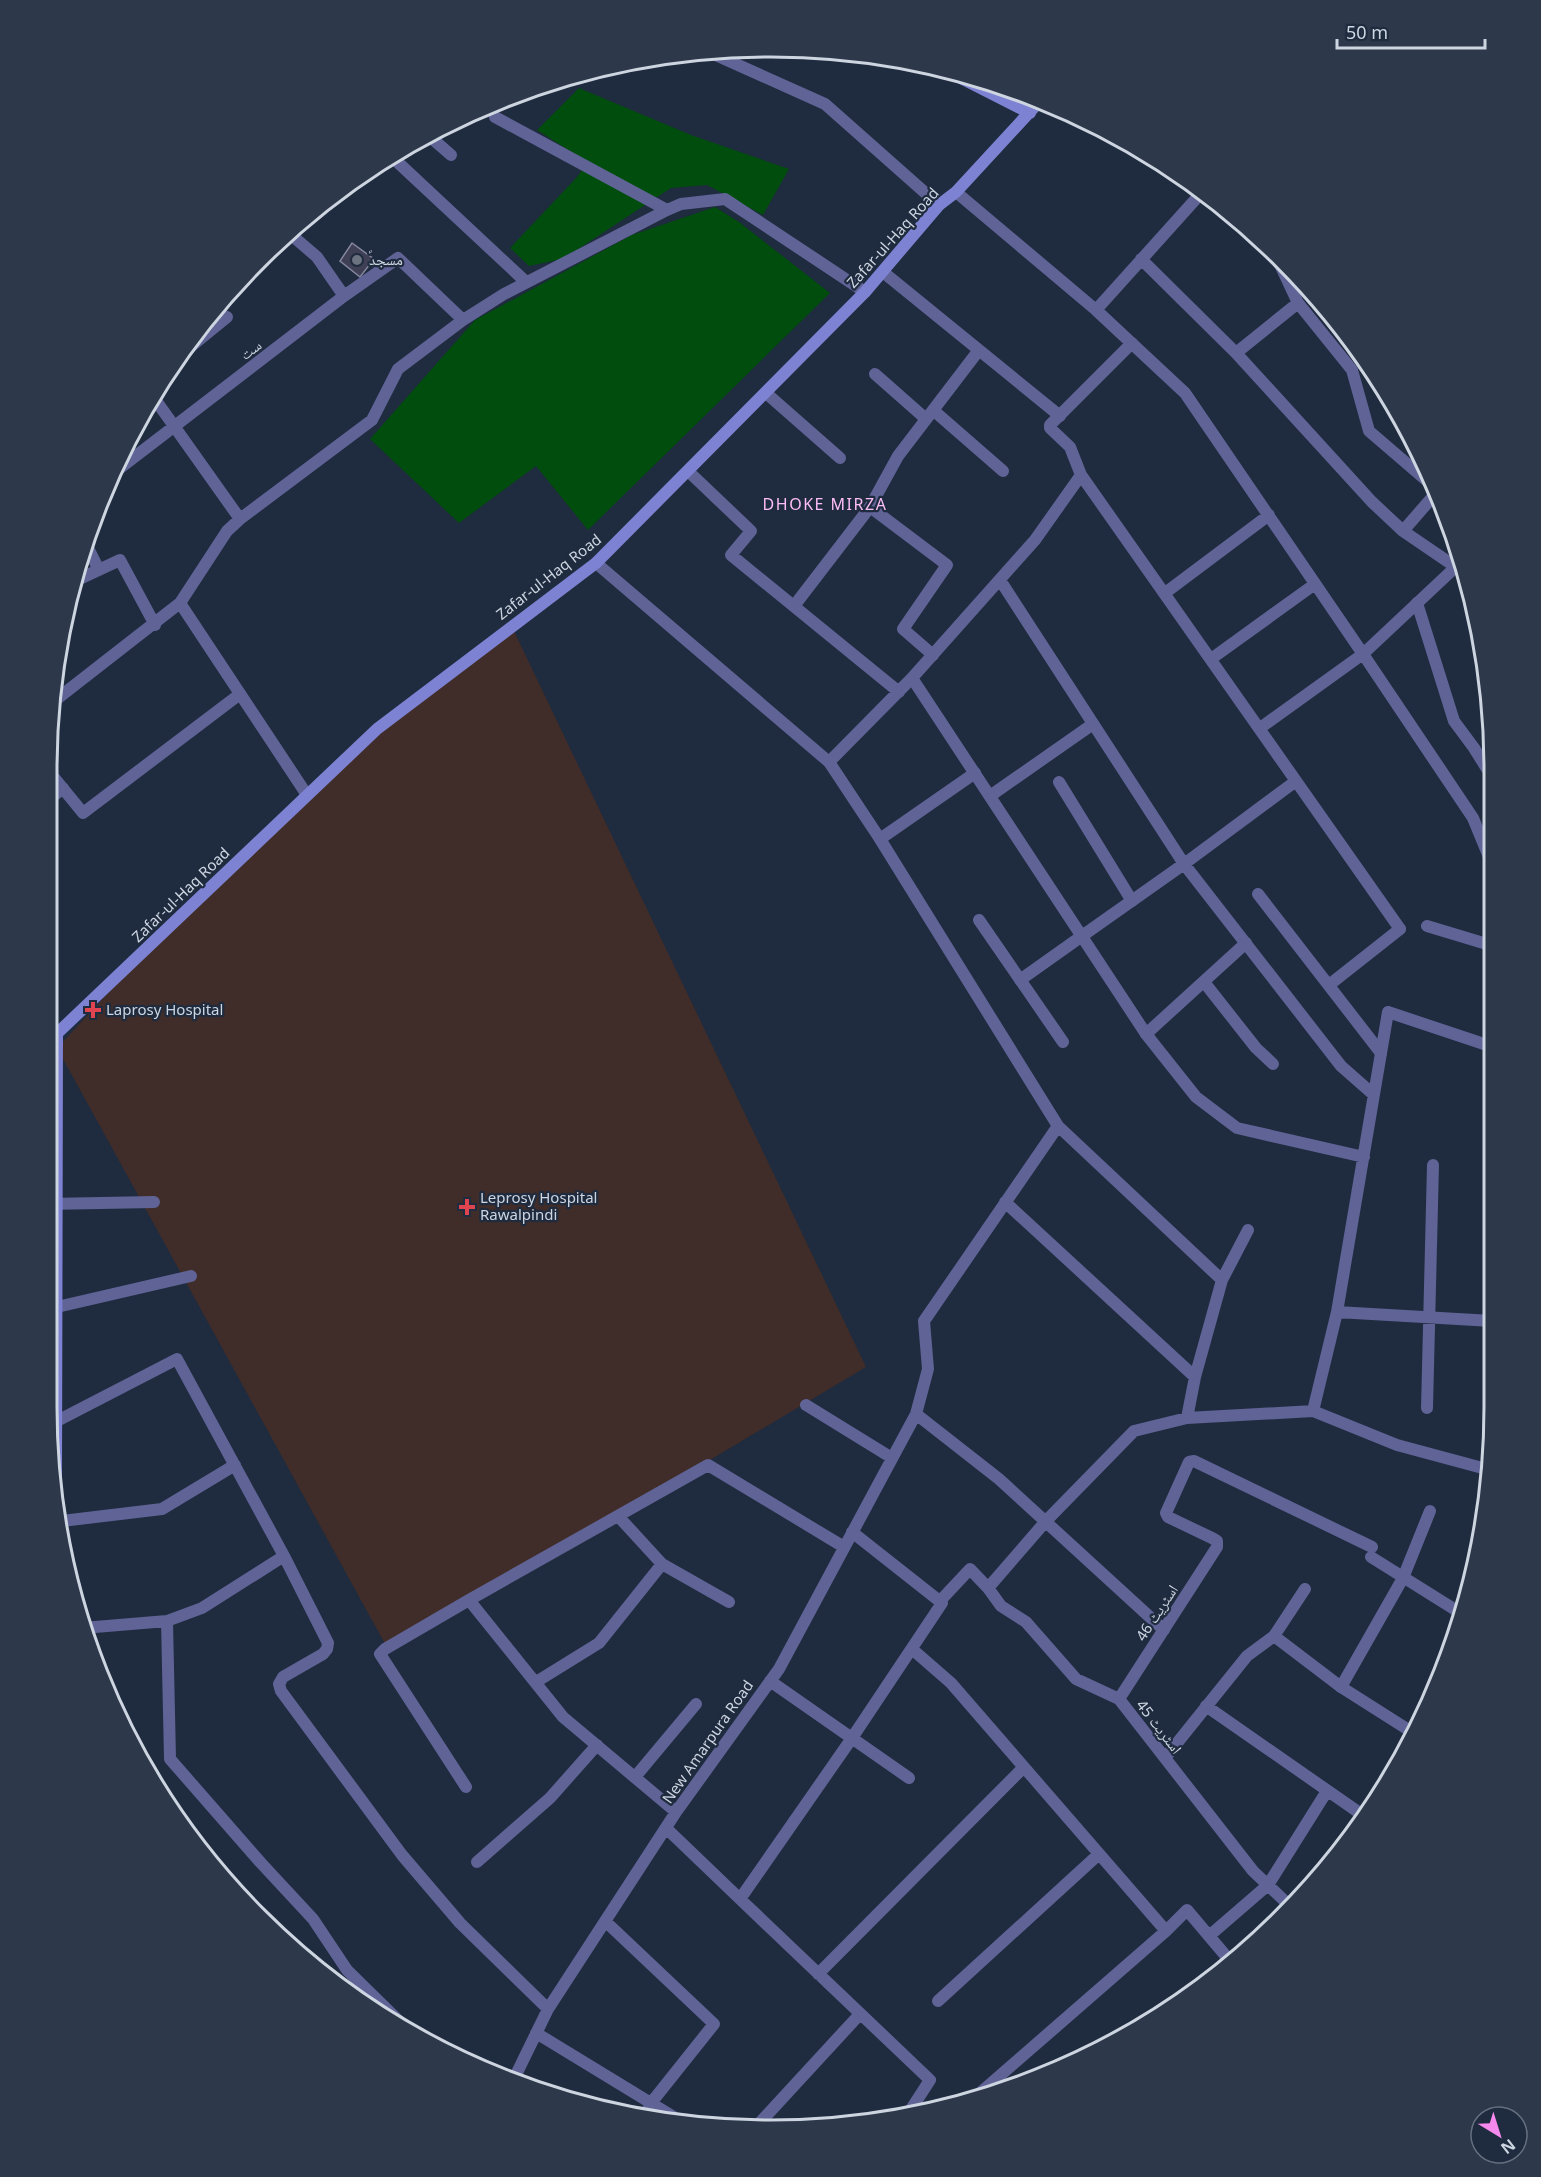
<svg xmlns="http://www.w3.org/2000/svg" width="1541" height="2177" font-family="'Noto Sans','Noto Naskh Arabic',sans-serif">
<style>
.medical{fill:#402d29}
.green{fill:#004d0e}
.building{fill:#3f4056;stroke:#85869f;stroke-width:1.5}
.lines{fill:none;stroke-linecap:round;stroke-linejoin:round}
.lane{stroke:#5f6396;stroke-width:12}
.street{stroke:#5f6396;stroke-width:12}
.secondary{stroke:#7d82d2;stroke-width:12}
.worship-dot{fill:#6b7280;stroke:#1f2b3e;stroke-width:2}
.health-dot{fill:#e0444e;stroke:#1f2b3e;stroke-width:2}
.labels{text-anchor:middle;stroke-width:4.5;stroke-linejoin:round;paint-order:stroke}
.street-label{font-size:15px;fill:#cdd5e1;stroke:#1f2b3e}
.poi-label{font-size:15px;fill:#cdd5e1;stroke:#1f2b3e;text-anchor:start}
.neighbourhood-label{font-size:16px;letter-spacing:1.5px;fill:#fcbef6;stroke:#1f2b3e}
.rim{fill:none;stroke:#cdd5e1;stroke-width:3}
</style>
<rect width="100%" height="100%" fill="#1f2b3e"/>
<path class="medical" d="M512,627L866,1367L389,1651L57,1048L178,918L377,729Z"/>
<path class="green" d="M579,88L691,135L789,169L763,215L707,185L671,188L563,259L529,266L510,248L578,176L587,162L537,130Z
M715,207L739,222L830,293L588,530L536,466L459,523L370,439L475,320L632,235Z"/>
<path class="building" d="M352,243L374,259L360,277L340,261Z"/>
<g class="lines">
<path class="lane" d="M883,272L1060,416
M875,374L926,419
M766,393L840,458
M933,410L1003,471
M870,507L947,565L903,629L933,655
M1417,603L1454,721L1474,748L1489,772
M794,606L870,507L898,456L979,350
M47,769L83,813L240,694
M1059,782L1132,901
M990,796L1093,724
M47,801L63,788
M880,839L975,773
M1258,894L1381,1053
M979,920L1063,1042
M1020,980L1082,936
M1204,982L1256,1048L1273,1064
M1329,985L1400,929
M1146,1034L1246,943
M1371,1557L1462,1614
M1341,1687L1403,1578L1430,1511"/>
<path class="street" d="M709,52L825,104L939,205
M495,117L667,210
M428,135L451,155
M391,156L526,282
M956,192L1096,310L1185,393L1363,654L1462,561
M1277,258L1298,303L1352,370L1369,431L1433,486
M1141,259L1236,353L1372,502L1403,531L1466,574
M344,296L398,258L463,320
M1096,310L1203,191
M1132,343L1050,425V428L1070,447L1081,475L1400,929
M1236,353L1298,303
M179,356L227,317
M152,395L240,519
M688,471L751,531L731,555L899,692
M111,475L344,296L317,257L288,232
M1403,531L1436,493
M86,544L99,570
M596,563L829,762L912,678L1035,540L1081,475
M1000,580L1184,864L1341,1066L1374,1095
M75,581L120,560L155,625
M1165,593L1269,515
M180,603L307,795
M1211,659L1315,584
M912,678L1146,1034L1196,1097L1237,1128L1364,1157
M53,702L180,603L227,531L240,519L372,420L398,369L463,320L504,294L667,210L681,204L725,199L865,292
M1260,728L1363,654L1473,818L1489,857
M1427,926L1490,945
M1082,936L1184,864L1296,781
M1058,1126L1222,1280
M1005,1202L1195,1377
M47,1204L154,1202
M57,1307L191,1276
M1337,1312L1492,1321
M806,1405L892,1458
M1427,1408L1433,1165
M1313,1411L1337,1312L1388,1012L1490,1046
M916,1414L999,1479L1164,1630
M1187,1418L1195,1377L1222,1280L1248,1230
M57,1421L177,1359L284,1556L328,1643L327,1649L323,1654L283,1677L279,1684L281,1691L402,1855L460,1923L548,2009
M618,1516L662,1564L729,1602
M62,1521L162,1509L235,1465
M988,1588L1001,1606L1026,1622L1076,1679L1119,1699L1253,1871L1290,1906
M940,1601L970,1569L988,1588L1046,1521L1134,1431L1187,1418L1313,1411L1397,1445L1490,1470
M167,1621L202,1608L284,1556
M83,1628L167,1621L170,1759L261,1863L313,1919L347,1970L407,2029
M1274,1636L1341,1687L1415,1734
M912,1649L951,1683L1166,1931L980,2093
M770,1681L909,1778
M536,1682L599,1643L662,1564
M1119,1699L1217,1547V1541L1212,1538L1168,1517L1166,1513L1189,1462L1194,1461L1372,1547
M1206,1706L1364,1816
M1165,1758L1247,1656L1274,1636L1305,1589
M635,1777L696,1704
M466,1787L380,1654L385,1649L469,1600
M676,1812L563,1717L469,1600L708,1465L844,1547
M666,1828L740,1899L852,1738L942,1603L852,1532
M477,1862L550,1798L597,1745
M740,1899L930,2080L906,2117
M605,1921L714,2024L651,2103L645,2116
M1166,1931L1187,1910L1231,1962
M1209,1936L1268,1885L1327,1791
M818,1974L1024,1767
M938,2001L1099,1854
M536,2033L687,2125
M513,2081L548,2009L676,1812L779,1669L916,1414L928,1369L924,1321L1058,1126L880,839L829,762
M754,2129L860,2014"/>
<path class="secondary" d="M943,69L1030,113
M47,1043L377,729L596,563L865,292L939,205L956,192L1039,102
M56,1482L57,1034"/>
</g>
<circle class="worship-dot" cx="357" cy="260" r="6"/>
<g class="health-dot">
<path d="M90 1001h6v6h6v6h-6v6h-6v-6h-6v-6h6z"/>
<path d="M464 1198h6v6h6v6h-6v6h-6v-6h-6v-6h6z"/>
</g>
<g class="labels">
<g class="street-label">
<text transform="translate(893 238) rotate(-48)" y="5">Zafar-ul-Haq Road</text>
<text transform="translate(251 350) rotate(-38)" y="5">ست</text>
<text transform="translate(549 577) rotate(-38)" y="5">Zafar-ul-Haq Road</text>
<text transform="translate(181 895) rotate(-44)" y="5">Zafar-ul-Haq Road</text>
<text transform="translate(1157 1613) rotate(-57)" y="5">اسٹریٹ 46</text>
<text transform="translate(1159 1727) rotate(52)" y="5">اسٹریٹ 45</text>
<text transform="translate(708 1742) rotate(-55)" y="5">New Amarpura Road</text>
</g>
<g class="poi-label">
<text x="369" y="265">ؐمسجد</text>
<text x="106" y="1015">Laprosy Hospital</text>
<text x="480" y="1203">Leprosy Hospital<tspan x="480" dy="17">Rawalpindi</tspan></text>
</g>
<g class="neighbourhood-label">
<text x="825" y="510">DHOKE MIRZA</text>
</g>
</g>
<path d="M0 0H1541V2177H0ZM770 57H771A713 713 0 0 1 1484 770V1407A713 713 0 0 1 771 2120H770A713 713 0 0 1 57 1407V770A713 713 0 0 1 770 57Z" fill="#2d394b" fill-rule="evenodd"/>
<path class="rim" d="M770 57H771A713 713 0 0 1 1484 770V1407A713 713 0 0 1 771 2120H770A713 713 0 0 1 57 1407V770A713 713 0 0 1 770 57Z"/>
<g transform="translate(1499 2135) rotate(142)"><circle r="28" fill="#1f2b3e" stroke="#656f7f" stroke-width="1.5"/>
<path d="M0-4.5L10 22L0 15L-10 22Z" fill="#f689ed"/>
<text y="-9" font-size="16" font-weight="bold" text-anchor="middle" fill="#cdd5e1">N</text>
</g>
<path d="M1337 39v9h148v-9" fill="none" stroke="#cdd5e1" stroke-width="3"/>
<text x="1346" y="39" font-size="18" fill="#cdd5e1" stroke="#1f2b3e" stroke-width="4.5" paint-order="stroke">50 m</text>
</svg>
